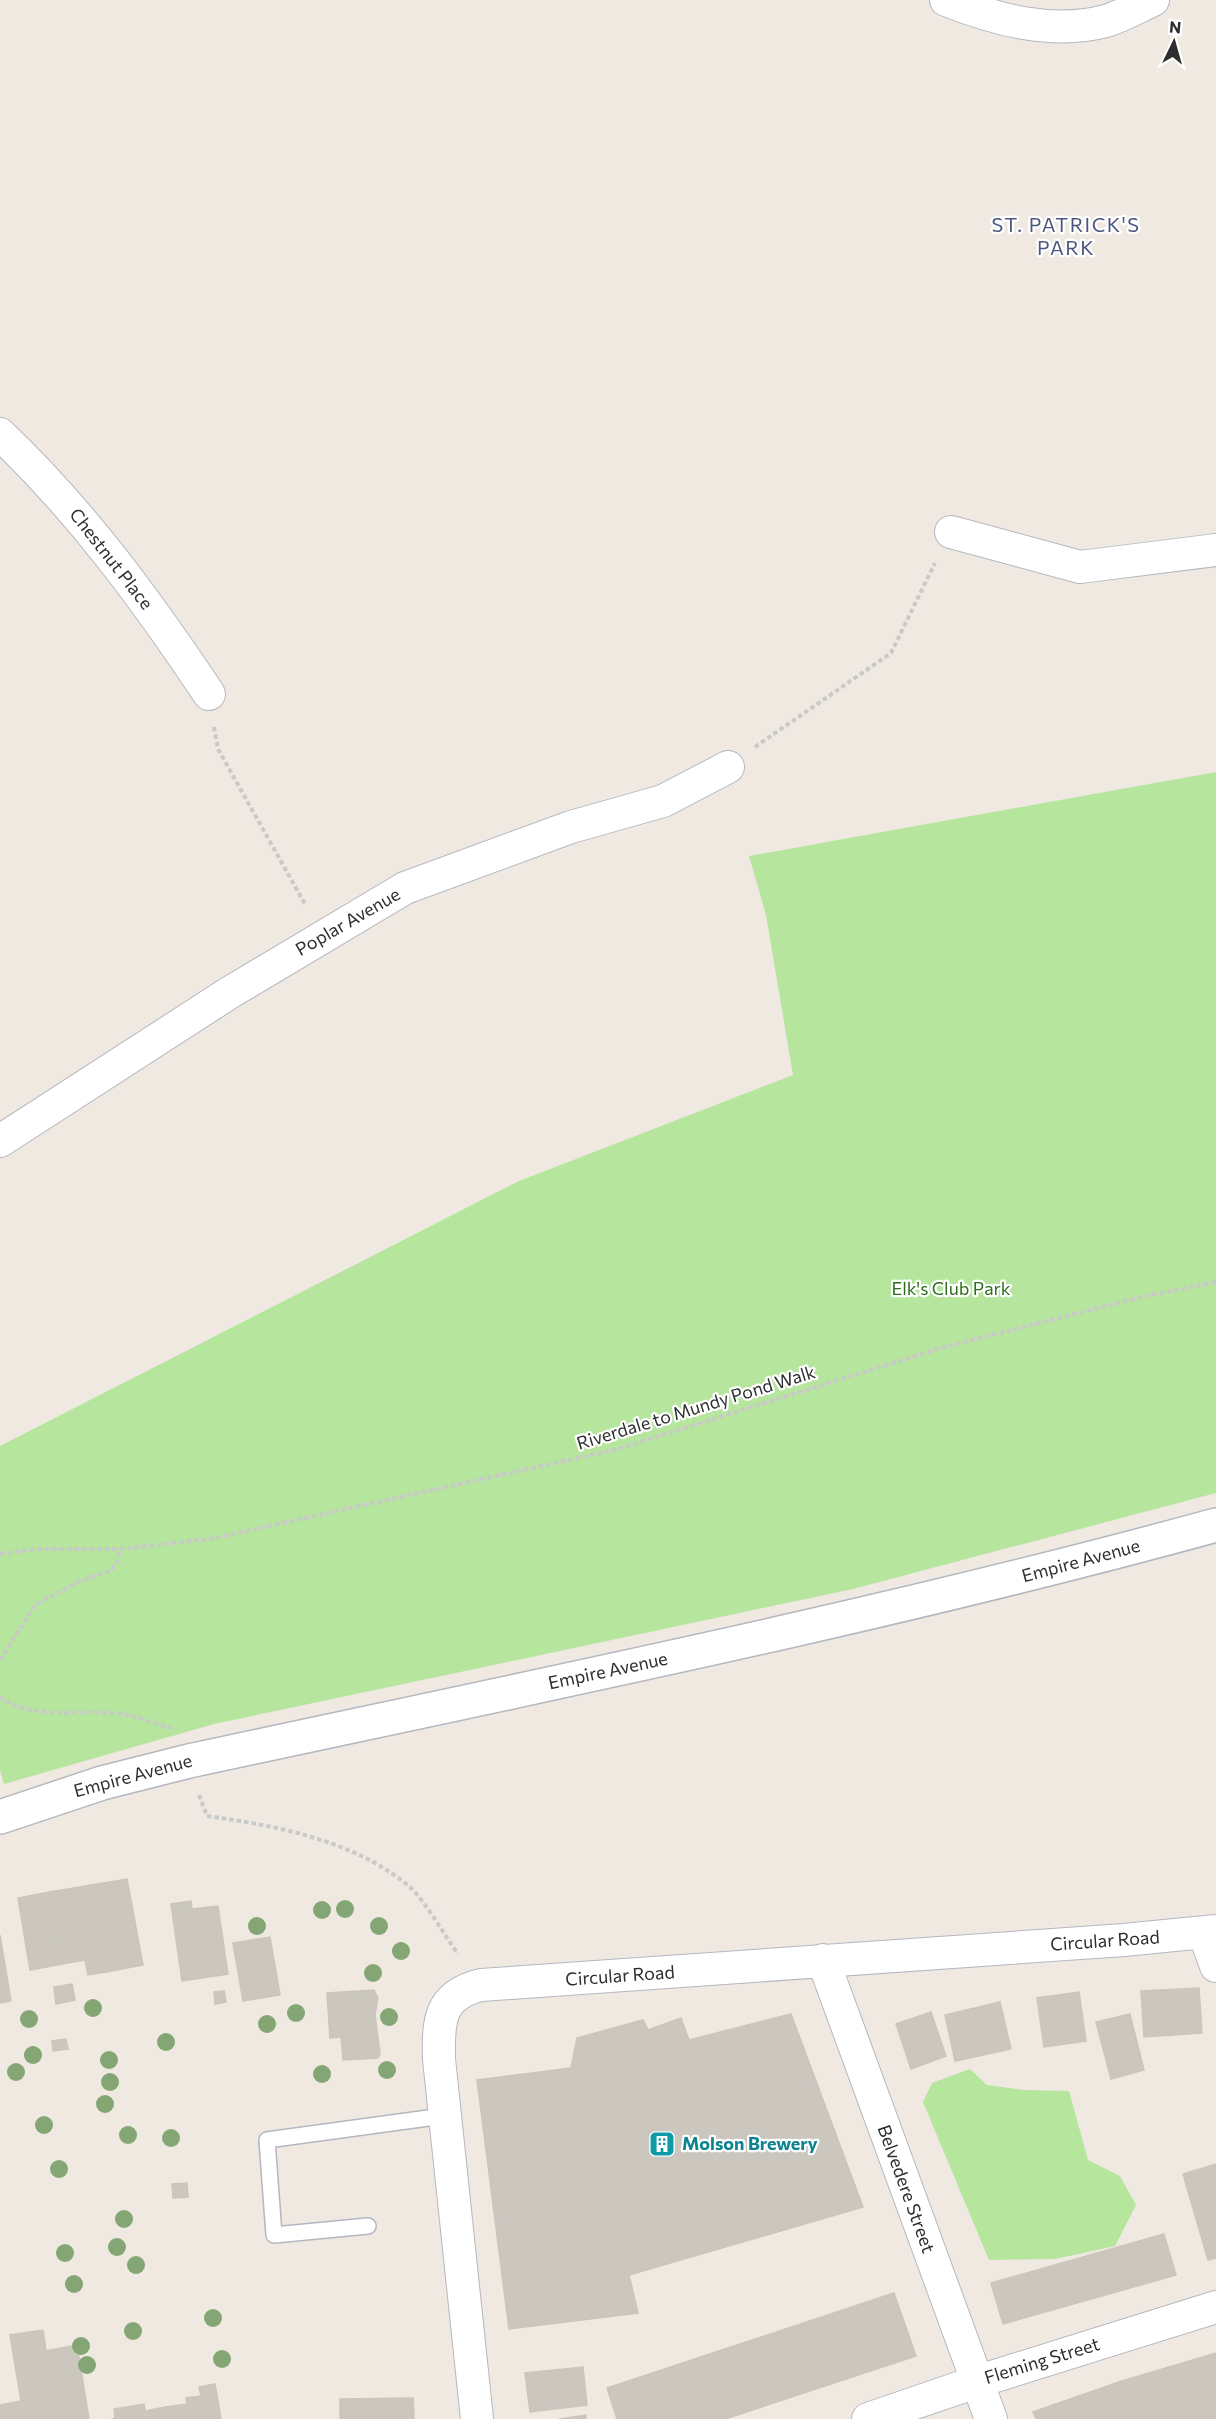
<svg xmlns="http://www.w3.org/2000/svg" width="1216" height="2419" font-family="Commissioner,sans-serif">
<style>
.green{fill:#b6e59e}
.building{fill:#cbc7bf;stroke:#cbc5ba;stroke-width:1.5}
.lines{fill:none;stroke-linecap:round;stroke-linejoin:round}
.lane-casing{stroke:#b4b7c1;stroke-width:18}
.street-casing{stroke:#b4b7c1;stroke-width:34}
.secondary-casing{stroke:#b4b7c1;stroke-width:36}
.path{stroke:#c9c9c9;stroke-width:4;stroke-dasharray:4.5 3;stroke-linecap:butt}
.lane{stroke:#fff;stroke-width:15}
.street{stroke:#fff;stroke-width:32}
.secondary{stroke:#fff;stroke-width:33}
.tree{fill:#84a574}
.labels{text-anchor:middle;stroke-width:4.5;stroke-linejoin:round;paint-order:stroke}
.street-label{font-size:18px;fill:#2e2e2e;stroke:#fff}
.park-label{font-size:18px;fill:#2c6e1b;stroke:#fff}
.culture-label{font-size:18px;font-weight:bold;fill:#0d838f;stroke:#fff;text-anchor:start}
.neighbourhood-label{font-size:20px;letter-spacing:1.5px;fill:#4d5680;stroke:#fff}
</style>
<rect width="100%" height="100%" fill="#efe9e1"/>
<path class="green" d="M1216,772V1493L853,1589L214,1724L4,1784L0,1771V1446L519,1181L793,1075L766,915L749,856Z
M970,2069L987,2085L1024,2090L1069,2091L1088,2160L1120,2176L1136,2205L1115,2246L1055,2259L989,2260L923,2102L932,2083Z"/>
<path class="building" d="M127,1879L143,1965L106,1972L91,1885Z
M91,1885L106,1972L88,1975L85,1960L68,1963L55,1891Z
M55,1891L68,1963L30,1970L18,1898Z
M191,1901L192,1909L218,1906L228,1974L182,1981L171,1904Z
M0,1935L11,2001L0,2003Z
M270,1937L280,1995L243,2001L233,1943Z
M72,1984L75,2000L56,2004L54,1987Z
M1199,1988L1202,2033L1144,2037L1141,1991Z
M374,1990L378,1998L375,2014L380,2054L378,2058L343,2060L341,2037L330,2038L327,1993Z
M224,1991L226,2002L215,2004L214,1992Z
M1079,1992L1086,2041L1044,2047L1037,1998Z
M1000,2002L1011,2049L955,2061L945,2015Z
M931,2012L946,2056L911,2069L896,2024Z
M791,2014L863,2207L629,2275L638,2313L509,2329L477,2080L571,2068L577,2038L643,2020L648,2030L681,2018L689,2040Z
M1130,2014L1144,2070L1111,2079L1096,2022Z
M66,2039L68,2049L53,2051L52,2041Z
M1216,2164V2258L1208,2260L1183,2174Z
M187,2183L188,2197L173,2198L172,2184Z
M1164,2234L1176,2275L1003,2324L991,2283Z
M894,2293L916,2356L725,2419H617L607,2388Z
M43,2330L46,2351L77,2345L89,2419H0V2405L21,2401L10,2335Z
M1216,2353V2419H1137L1122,2381Z
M583,2367L587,2405L530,2412L525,2373Z
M1122,2381L1137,2419H1036L1033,2412Z
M215,2384L221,2419H168L166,2407L187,2404L186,2398L201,2396L199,2387Z
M413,2398L414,2419H340V2399Z
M144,2404L145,2411L166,2407L168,2419H112L115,2418L114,2409Z
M586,2415V2419H559Z"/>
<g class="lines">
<g class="lane-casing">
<path id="lane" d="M368,2226L274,2235L267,2140L443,2116"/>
</g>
<g class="street-casing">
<path id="street" d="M946,0C997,20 1052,35 1106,21C1122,16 1138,7 1153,0
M0,434C81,511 147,601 209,694
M951,532L1080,567L1216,550
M0,1141L229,993L405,888L571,827L663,801L728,767
M1204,1933L1216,1966
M823,1960L991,2419
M477,2419L439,2059C438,2021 439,1995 481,1985L1124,1940L1216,1931
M868,2419L976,2382L1216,2307"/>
</g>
<g class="secondary-casing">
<path id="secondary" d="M0,1817L102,1783L189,1761C532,1687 877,1618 1216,1525"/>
</g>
<path class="path" d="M214,727L218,749L306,906
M755,747L891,653L935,563
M0,1554L38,1549H120L210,1539L614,1450L941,1348L1141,1297L1216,1282
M0,1660L35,1605L80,1581L110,1571L117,1563L120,1549
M0,1697C35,1722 82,1708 122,1714C139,1717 156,1724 172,1728
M199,1795L207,1816C277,1826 354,1840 410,1887C425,1901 445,1936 458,1954"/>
<use href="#lane" class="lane"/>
<use href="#street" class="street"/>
<use href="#secondary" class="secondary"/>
</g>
<g class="tree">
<circle cx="345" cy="1909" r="9"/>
<circle cx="322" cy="1910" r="9"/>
<circle cx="257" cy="1926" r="9"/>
<circle cx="379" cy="1926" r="9"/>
<circle cx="401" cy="1951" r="9"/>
<circle cx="373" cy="1973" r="9"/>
<circle cx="93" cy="2008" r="9"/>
<circle cx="296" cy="2013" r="9"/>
<circle cx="389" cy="2017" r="9"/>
<circle cx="29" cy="2019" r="9"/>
<circle cx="267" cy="2024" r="9"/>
<circle cx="166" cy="2042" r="9"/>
<circle cx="33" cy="2055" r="9"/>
<circle cx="109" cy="2060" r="9"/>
<circle cx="387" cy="2070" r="9"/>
<circle cx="16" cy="2072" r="9"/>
<circle cx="322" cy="2074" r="9"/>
<circle cx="110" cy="2082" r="9"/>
<circle cx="105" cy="2104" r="9"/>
<circle cx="44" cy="2125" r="9"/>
<circle cx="128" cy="2135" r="9"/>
<circle cx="171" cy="2138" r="9"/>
<circle cx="59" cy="2169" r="9"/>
<circle cx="124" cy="2219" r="9"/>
<circle cx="117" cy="2247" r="9"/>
<circle cx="65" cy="2253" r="9"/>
<circle cx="136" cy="2265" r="9"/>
<circle cx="74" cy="2284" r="9"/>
<circle cx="213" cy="2318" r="9"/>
<circle cx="133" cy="2331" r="9"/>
<circle cx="81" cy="2346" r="9"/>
<circle cx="222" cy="2359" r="9"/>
<circle cx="87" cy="2365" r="9"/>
</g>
<defs>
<g id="building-square" transform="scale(1.35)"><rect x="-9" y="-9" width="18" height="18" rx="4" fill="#0f9aa8" stroke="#fff"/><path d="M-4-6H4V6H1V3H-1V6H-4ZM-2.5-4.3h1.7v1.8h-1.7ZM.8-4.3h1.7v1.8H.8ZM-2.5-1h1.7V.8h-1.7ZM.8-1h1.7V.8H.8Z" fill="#fff"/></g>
</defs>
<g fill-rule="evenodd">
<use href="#building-square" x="662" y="2144"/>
</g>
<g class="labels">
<g class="street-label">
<text transform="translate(111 559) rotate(52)" y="6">Chestnut Place</text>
<text transform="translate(348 922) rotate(-30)" y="6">Poplar Avenue</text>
<text transform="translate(696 1408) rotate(-17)" y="6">Riverdale to Mundy Pond Walk</text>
<text transform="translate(1081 1561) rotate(-15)" y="6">Empire Avenue</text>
<text transform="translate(608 1671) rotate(-12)" y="6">Empire Avenue</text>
<text transform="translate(133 1776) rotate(-15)" y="6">Empire Avenue</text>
<text transform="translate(1105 1941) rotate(-4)" y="6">Circular Road</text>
<text transform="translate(620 1976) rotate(-4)" y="6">Circular Road</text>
<text transform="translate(906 2189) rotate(70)" y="6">Belvedere Street</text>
<text transform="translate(1042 2361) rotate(-17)" y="6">Fleming Street</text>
</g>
<g class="park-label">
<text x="951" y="1295">Elk's Club Park</text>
</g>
<g class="culture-label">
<text x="682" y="2150">Molson Brewery</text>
</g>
<g class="neighbourhood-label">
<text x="1066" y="232">ST. PATRICK'S<tspan x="1066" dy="23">PARK</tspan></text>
</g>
</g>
<g transform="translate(1174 42) rotate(5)" stroke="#ffffff" stroke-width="4.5" paint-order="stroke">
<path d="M0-4.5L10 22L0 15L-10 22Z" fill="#2e2e2e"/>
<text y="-9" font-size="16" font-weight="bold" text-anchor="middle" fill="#2e2e2e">N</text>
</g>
</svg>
